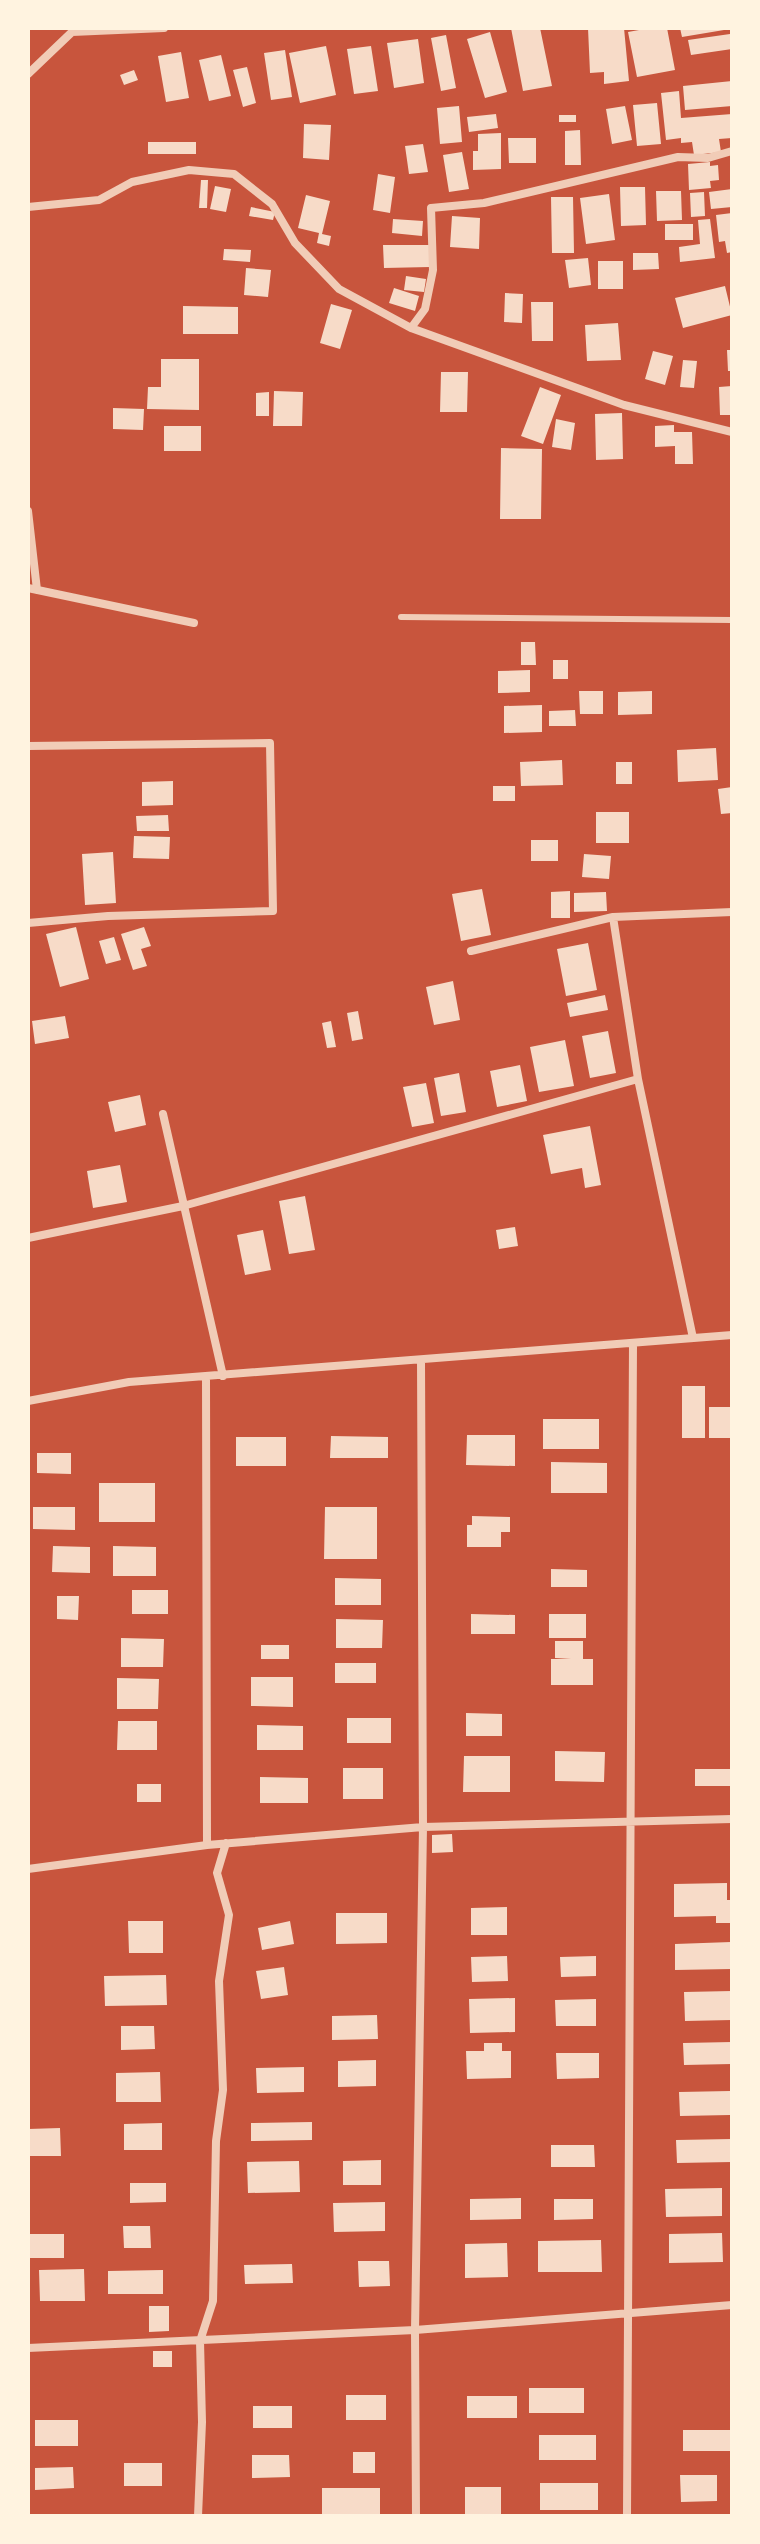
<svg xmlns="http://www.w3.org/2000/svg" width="760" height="2544" font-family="'Noto Sans',sans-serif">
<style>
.building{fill:#f7dbc8}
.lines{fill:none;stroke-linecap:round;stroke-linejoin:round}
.service{stroke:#f1ccb7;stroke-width:6}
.minor{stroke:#f1ccb7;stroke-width:8}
</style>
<rect width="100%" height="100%" fill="#c8553d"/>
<path class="building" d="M511,28H540L552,86L523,91Z
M588,28H624L629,81L604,84V72L590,73Z
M650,28H667L675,70L637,77L628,32Z
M680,28H724V30L682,37Z
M490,32L507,92L485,98L467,39Z
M730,34L732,49L691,55L688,40Z
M446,35L456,88L441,91L431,38Z
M418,39L424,83L394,88L387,43Z
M326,46L336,95L300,103L289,53Z
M371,46L378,91L354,94L347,49Z
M285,50L292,97L271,100L264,53Z
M181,52L189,98L166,102L158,56Z
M221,55L231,96L209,101L199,60Z
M247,67L256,103L243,107L233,70Z
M134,70L138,80L124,85L120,75Z
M732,81V106L685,110L683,86Z
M679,91L681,118L732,114V138L719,139L721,152L694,155L692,142L681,143V138L666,140L661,93Z
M657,103L661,144L637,146L633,105Z
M459,106L462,142L440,144L437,108Z
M625,106L632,140L612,144L606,109Z
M496,114L498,128L469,132L467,117Z
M559,115H576V122H559Z
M304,124L331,125L329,160L303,158Z
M580,130L581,165H565V131Z
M501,133V169L473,170V151H478V134Z
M508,138H536V163H509Z
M148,142H196V154H148Z
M423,144L428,172L409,174L405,146Z
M462,152L469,189L449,192L443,155Z
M710,162V166L718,165L719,180L710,181L711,188L689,190L688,164Z
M378,174L395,177L390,213L373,210Z
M201,180H208L207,208H199Z
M215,186L231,189L226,212L210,209Z
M620,187H645L646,225L621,226Z
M732,189V207L711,209L709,192Z
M656,191H681L682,220L657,221Z
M704,192L705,216L691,217L690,193Z
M609,194L615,240L586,244L580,198Z
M306,195L330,201L322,234L331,236L329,246L317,243L319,233L298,228Z
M551,197H573L574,253H552Z
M251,207L275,212L273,220L249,216Z
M732,213V252L727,253L725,241L719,242L716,215Z
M452,216L480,218L479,249L450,247Z
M393,219L423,221L422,236L392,233Z
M710,219L715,258L680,262L679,247L700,244L698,220Z
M665,224H693V240H665Z
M383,245H430V267L384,268Z
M224,249L251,250L250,262L223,260Z
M633,253H658L659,269L633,270Z
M588,258L591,285L569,288L565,260Z
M598,261H623V289H598Z
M246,268L271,270L268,297L244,295Z
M406,276L426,279L424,292L404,290Z
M725,286L732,315L683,328L675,298Z
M394,288L419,296L415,311L389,303Z
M505,293L523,294L522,323L504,322Z
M531,302H553V341H532Z
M331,304L352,310L340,349L320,343Z
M183,306L238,307V334H183Z
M618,323L621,360L587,361L585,325Z
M727,350H732V371H728Z
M653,351L673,356L665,385L645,379Z
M161,359H199V410L147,409L148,387H161Z
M683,360L697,361L694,388L680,387Z
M441,372H468L467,412H440Z
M732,386V415H720L719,387Z
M540,387L561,395L543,444L521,436Z
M274,391L303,392L302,426H273Z
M269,392V416H256V393Z
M113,408L144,409L143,430L113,429Z
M622,413L623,459L596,460L595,414Z
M556,419L575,423L571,450L552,447Z
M674,425V432H692L693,464H675V446L655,447V426Z
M164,426H201V451H164Z
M501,448L542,449L541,519H500Z
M521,642H535L536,665H521Z
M553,660H568V679H553Z
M530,670V692L498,693V671Z
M579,691H603V714H580Z
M652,691V714L618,715V692Z
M542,705V732L504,733V706Z
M575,710L576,726H549V711Z
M716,748L718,780L678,782L677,750Z
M562,760L563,785L521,786L520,762Z
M616,762H632V784H616Z
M173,781V805L142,806V782Z
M493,786H515V801H493Z
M732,787V813L721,814L718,789Z
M596,812H629V843H596Z
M168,815L169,831H137L136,816Z
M134,836L170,837L169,859L133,858Z
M531,840H558V861H531Z
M113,852L116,903L85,905L82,854Z
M584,854L611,856L609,879L582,877Z
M482,889L491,935L461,941L452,894Z
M570,891V918H551V892Z
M606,892L607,911L574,912V893Z
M76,927L89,979L60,987L46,934Z
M144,927L151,946L141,949L147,966L133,970L121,934Z
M114,937L121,960L106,964L99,941Z
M588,943L597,990L566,996L557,949Z
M453,981L460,1020L434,1025L426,987Z
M605,995L608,1010L570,1017L567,1003Z
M358,1011L363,1039L352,1041L347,1013Z
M65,1016L69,1038L35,1044L32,1021Z
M331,1021L336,1047L327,1048L322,1023Z
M608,1031L616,1073L590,1078L582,1036Z
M565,1040L574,1086L539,1092L530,1047Z
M520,1065L527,1101L497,1107L490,1071Z
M459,1073L466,1112L441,1116L434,1078Z
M426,1083L434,1123L412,1127L403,1087Z
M140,1095L146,1125L115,1132L108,1102Z
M590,1126L601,1185L585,1188L582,1168L551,1174L543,1135Z
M120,1165L127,1202L93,1208L87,1171Z
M305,1196L315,1250L289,1254L279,1201Z
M515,1227L518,1246L499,1249L496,1230Z
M263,1230L271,1270L245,1275L237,1235Z
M682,1386H705V1438H682Z
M709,1407H732V1438H709Z
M543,1419H599V1449H543Z
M467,1435H515V1466L466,1465Z
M331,1436L388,1437V1458H330Z
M236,1437H286V1466H236Z
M37,1453H71V1474L37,1473Z
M551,1462L607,1463V1493H551Z
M99,1483H155V1522H99Z
M33,1507H75V1530L33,1529Z
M325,1507H377V1559H324Z
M472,1516L510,1517V1532H501V1547H467V1525H472Z
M53,1546L90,1547V1573L52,1572Z
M113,1546L156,1547V1576H113Z
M551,1569L587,1570V1587H551Z
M335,1578L381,1579V1605H335Z
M132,1590H168V1614H132Z
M57,1596H79L78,1620L57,1619Z
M471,1614L515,1615V1634H471Z
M549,1614H586V1638H549Z
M336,1619L383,1620L382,1648H336Z
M121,1638L164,1639L163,1667H121Z
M555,1641H583V1659H593V1685H551V1659H571L555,1658Z
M261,1645H289V1659H261Z
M335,1663H376V1683H335Z
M251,1677H293V1707L251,1706Z
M117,1678L159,1679L158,1709H117Z
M466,1713L502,1714V1736H466Z
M347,1718H391V1743H347Z
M118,1721H157V1750H117Z
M257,1725L303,1726V1750H257Z
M555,1751L605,1752L604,1782L555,1781Z
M464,1756H510V1792H463Z
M343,1768H383V1799H343Z
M695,1769H732V1786H695Z
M260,1777L308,1778V1803H260Z
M137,1784H161V1802H137Z
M452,1834L453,1852L432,1853V1835Z
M727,1883V1900H732V1923H716V1916L674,1917V1884Z
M507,1907V1935H471V1908Z
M336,1913H387V1943L336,1944Z
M128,1921H163V1953H129Z
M290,1921L294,1944L262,1950L258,1928Z
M731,1942L732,1969L675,1970V1944Z
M507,1956L508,1981L472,1982L471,1957Z
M596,1956V1976L561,1977L560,1957Z
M284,1967L288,1995L261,1999L256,1971Z
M166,1975L167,2005L105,2006L104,1976Z
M732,1991V2020L685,2021L684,1992Z
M515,1998V2032L470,2033L469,1999Z
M596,1999V2026H556L555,2000Z
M377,2015L378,2039L332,2040V2016Z
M121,2026H154L155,2049L121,2050Z
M732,2042V2064L684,2065L683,2043Z
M484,2043H502V2051H511V2078L467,2079L466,2051H484Z
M556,2053H599V2078L557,2079Z
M376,2060V2086L338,2087V2061Z
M304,2067V2092L257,2093L256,2068Z
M160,2072L161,2102H116V2073Z
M730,2091V2115L680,2116L679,2092Z
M312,2122V2140L251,2141V2123Z
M162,2123V2150H124V2124Z
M60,2128L61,2156H28V2129Z
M732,2139V2162L677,2163L676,2140Z
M551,2145H594L595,2167H551Z
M381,2160V2185H343V2161Z
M299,2161L300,2192L248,2193L247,2162Z
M130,2183H166V2202L130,2203Z
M722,2188V2216L666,2217L665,2189Z
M521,2198V2219L470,2220V2199Z
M554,2199H593V2219L554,2220Z
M385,2202V2231L334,2232L333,2203Z
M123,2226H150L151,2248H124Z
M722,2233L723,2262L669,2263V2234Z
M30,2234H64V2258H30Z
M601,2240L602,2272H538V2241Z
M507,2243L508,2277L465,2278V2244Z
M358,2261H389L390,2286L359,2287Z
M292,2264L293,2283L245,2284L244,2265Z
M84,2269L85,2301H40L39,2270Z
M163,2270V2294H108V2271Z
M149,2306H169V2331L149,2332Z
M153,2351H172V2367H153Z
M529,2388H584V2413H529Z
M346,2395H386V2420H346Z
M467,2396H517V2418H467Z
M253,2406H292V2428H253Z
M35,2420H78V2446H35Z
M683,2430H732V2451H683Z
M539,2435H596V2460H539Z
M353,2452H375V2473H353Z
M252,2455H289L290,2477L252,2478Z
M124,2463H162V2486H124Z
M73,2467L74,2488L35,2490V2468Z
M680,2475H717V2501L681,2502Z
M540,2483H598V2510H540Z
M465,2487H501V2515H465Z
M322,2488H380V2516H322Z"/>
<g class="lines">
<path class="service" d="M401,617L732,620"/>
<path class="minor" d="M28,74L72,32L164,28
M28,207L99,200L132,182L189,170L234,174L272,204L295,243L339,289L411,328L624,405L732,432
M411,328L425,309L433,270L431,208L484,203L678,157L708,158L732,151
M28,511L37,590
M28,588L194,623
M28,746L270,743L273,911L108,916L28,923
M613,917L638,1079
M471,951L613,917L732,912
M163,1114L223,1376
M28,1238L183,1206L638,1079L693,1338
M206,1377L207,1845
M28,1401L129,1382L732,1335
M28,1869L207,1845L423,1827L732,1819
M28,2348L415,2330L732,2305
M198,2516L202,2422L200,2341L213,2301L216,2141L223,2090L219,1981L229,1915L217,1873L226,1843
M416,2516L415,2330L423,1827L421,1361
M627,2516L633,1344"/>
</g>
<rect width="760" height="2544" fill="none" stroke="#fff3e0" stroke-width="60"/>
</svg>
